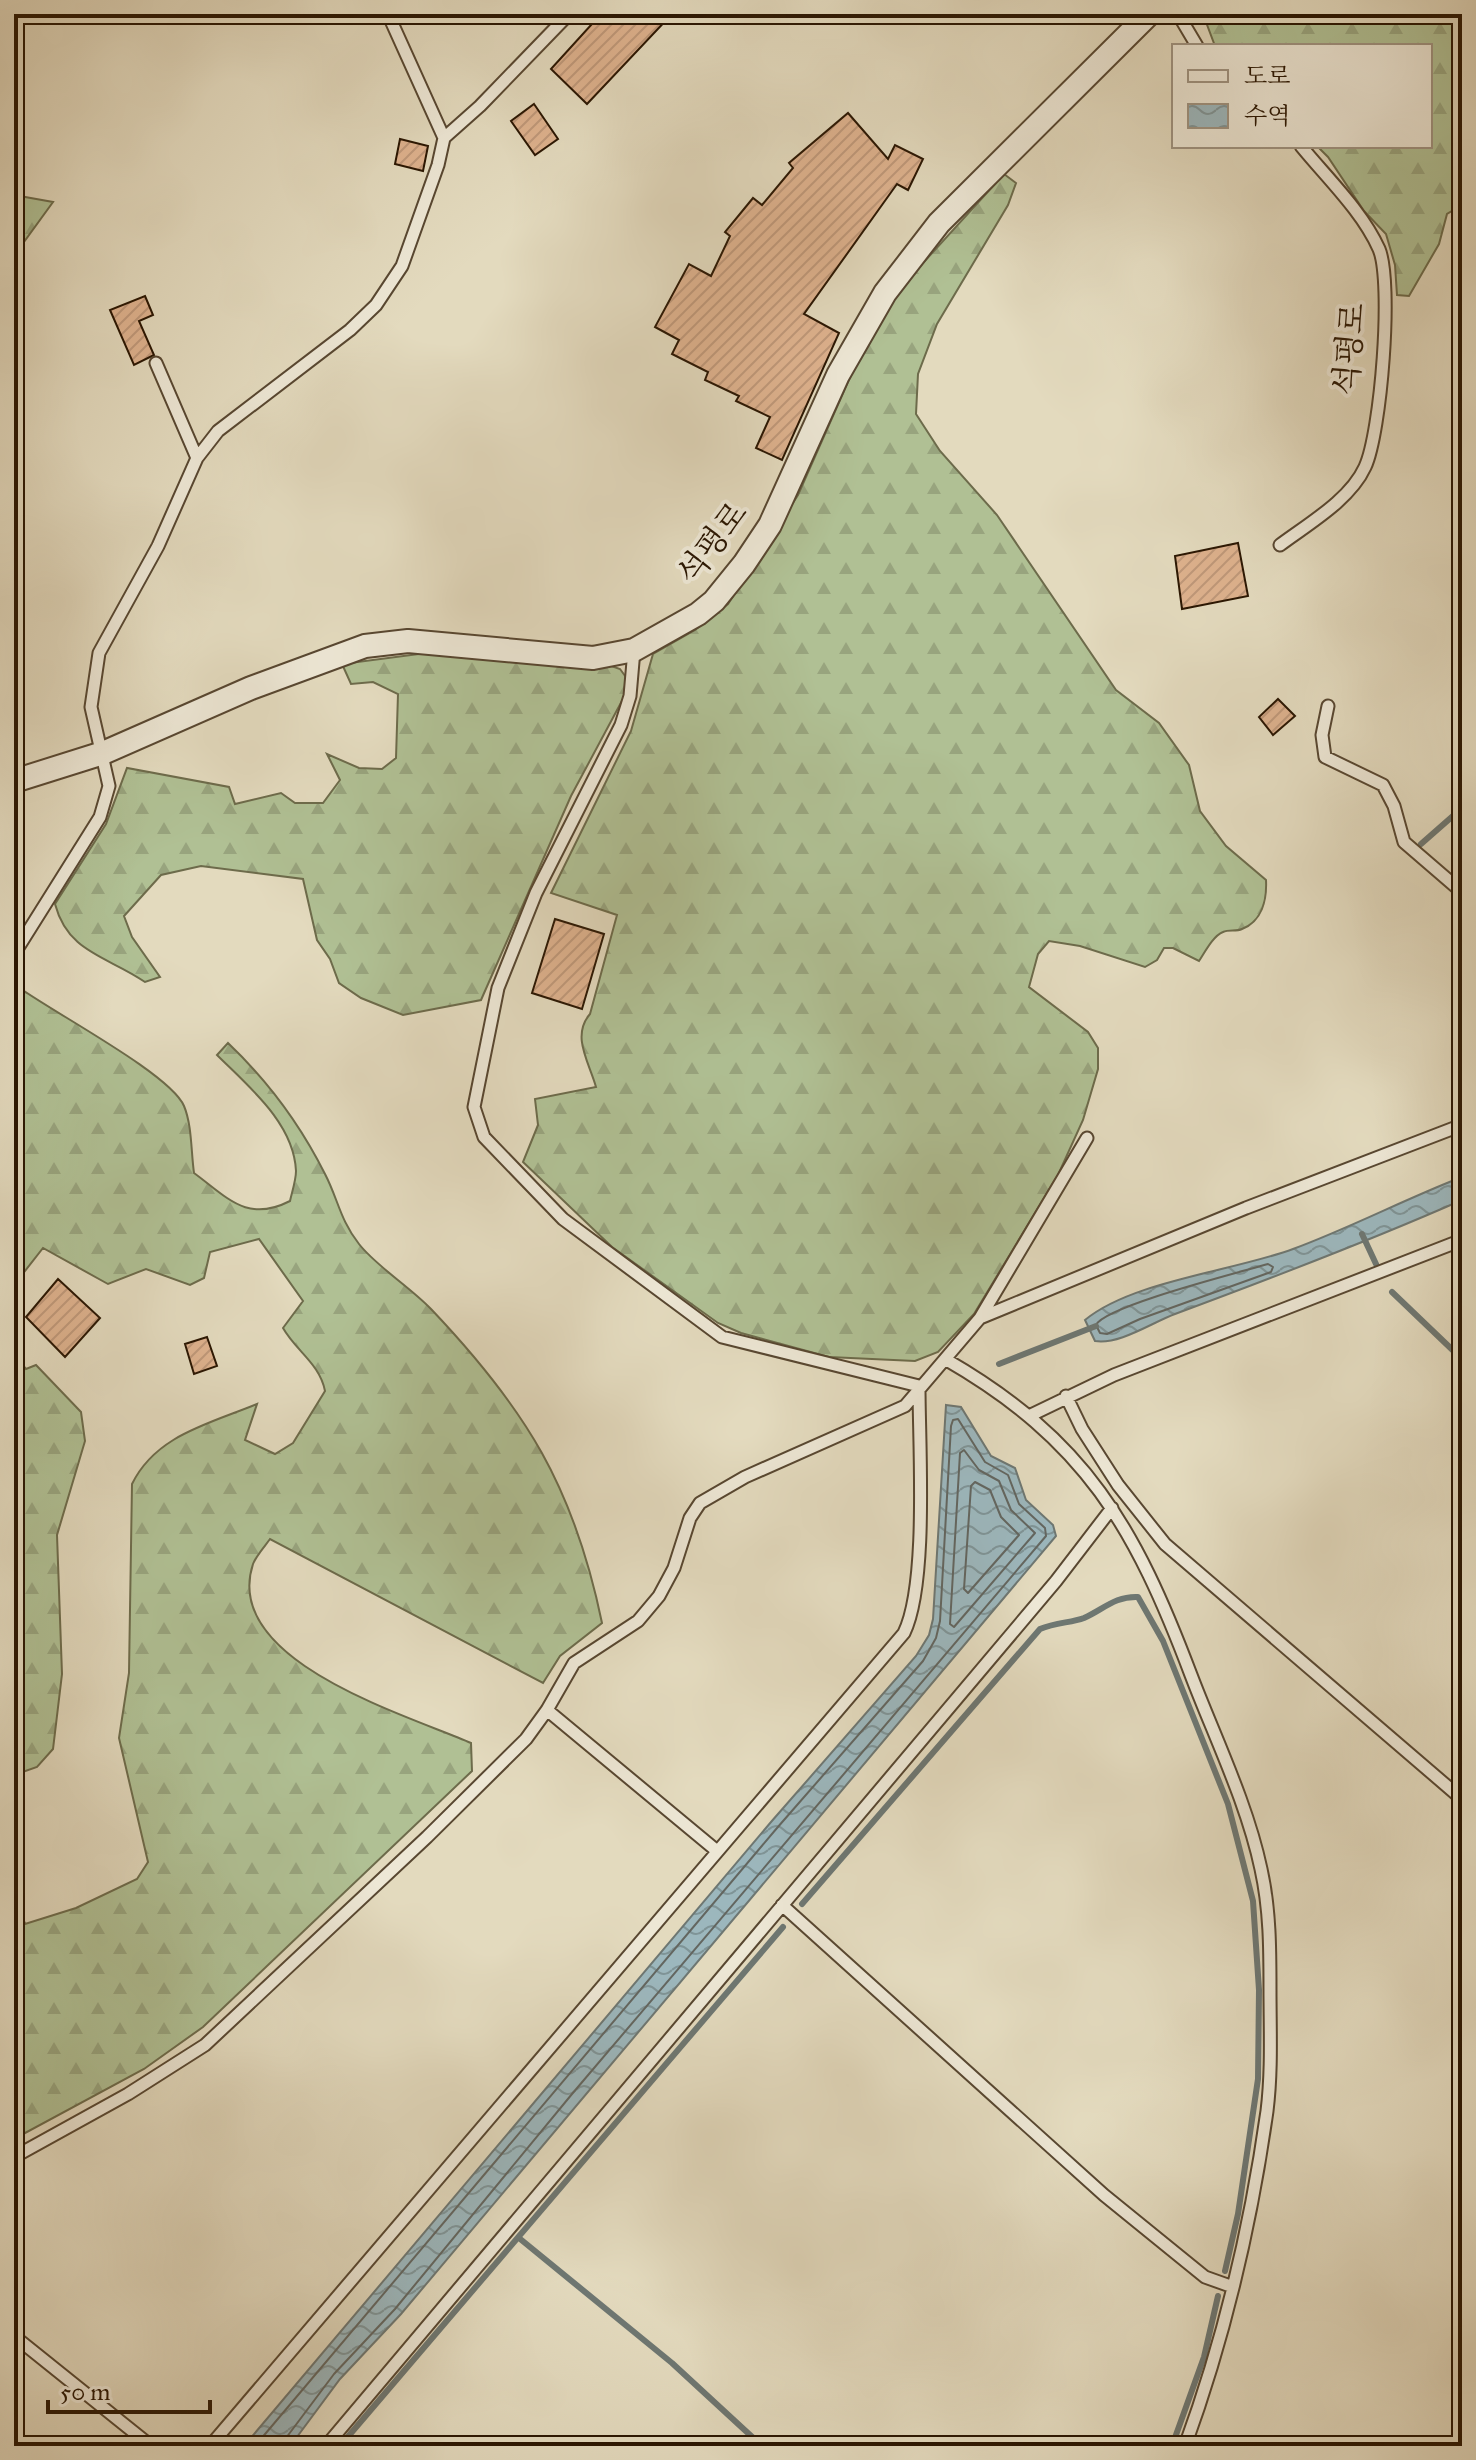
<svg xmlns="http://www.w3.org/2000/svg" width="1476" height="2460" font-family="'IM FELL Great Primer','Noto Serif KR',serif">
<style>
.forest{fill:url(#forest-firs);stroke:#6d6b4b;stroke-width:2}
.water{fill:url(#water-waves);stroke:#6e7772;stroke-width:2}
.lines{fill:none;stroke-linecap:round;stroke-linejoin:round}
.shore{stroke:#636660;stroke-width:2}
.stream{stroke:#6e7772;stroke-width:6}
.building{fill:url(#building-hatch);stroke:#2a1602;stroke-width:2}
.lane-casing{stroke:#584731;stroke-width:15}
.street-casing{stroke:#584731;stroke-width:26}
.lane{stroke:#ede7d5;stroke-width:11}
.street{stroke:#ede7d5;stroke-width:22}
.labels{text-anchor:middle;stroke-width:8;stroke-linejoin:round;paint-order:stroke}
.street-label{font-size:32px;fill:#2a1602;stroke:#ede7d5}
</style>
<defs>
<pattern id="forest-firs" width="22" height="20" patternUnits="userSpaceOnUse" patternTransform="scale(2)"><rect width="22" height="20" fill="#b0c094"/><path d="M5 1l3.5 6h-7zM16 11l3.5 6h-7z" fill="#98a47e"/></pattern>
<pattern id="water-waves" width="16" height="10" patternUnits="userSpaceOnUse" patternTransform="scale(2)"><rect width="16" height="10" fill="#9cb7bd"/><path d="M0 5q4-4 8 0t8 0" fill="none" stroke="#7f9497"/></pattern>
<pattern id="building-hatch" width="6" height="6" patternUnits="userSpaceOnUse" patternTransform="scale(2)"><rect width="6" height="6" fill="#deb28e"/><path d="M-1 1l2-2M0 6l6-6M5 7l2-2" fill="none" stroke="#bf9879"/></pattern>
</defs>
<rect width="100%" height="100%" fill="#e3dabe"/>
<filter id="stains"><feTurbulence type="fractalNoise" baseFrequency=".0025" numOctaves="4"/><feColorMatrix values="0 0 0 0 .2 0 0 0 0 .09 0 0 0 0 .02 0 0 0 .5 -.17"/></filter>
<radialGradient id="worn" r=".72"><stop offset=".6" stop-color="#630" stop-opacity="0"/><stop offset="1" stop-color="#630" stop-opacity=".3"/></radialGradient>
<path class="forest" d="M1203,14H1462V205L1447,214L1439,244L1409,296L1397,295L1395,265L1386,234L1364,211L1328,157L1317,146H1430V46H1215Z
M1004,174L1016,183L1008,205L937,324L918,374L916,414L940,451L997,515L1116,690L1159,723L1189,765L1200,811L1226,846L1266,880C1267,900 1262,921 1242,929C1236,932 1229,929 1223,932C1213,936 1205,952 1199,961L1173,948H1164L1157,960L1145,967L1080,946L1049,941L1038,954L1029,987L1088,1032L1098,1048V1069L1083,1120L1058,1175L974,1314L938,1352L915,1361L829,1357L741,1333L718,1323L612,1247L523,1162L538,1125L535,1099L596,1087C589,1062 571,1036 590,1014L617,915L551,893L631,731L653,654L695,630L728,604L798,495L859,357L903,285Z
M14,195L53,202L24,242L14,267Z
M434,652L600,662L620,669L631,684L571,796L481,1000L403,1015L361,998L339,983L330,959L317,940L303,879L201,866L161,875L124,916L132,937L160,977L145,982C107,956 68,953 55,904L106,824L127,768L229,787L235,804L281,793L295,803H323L340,780L327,754L359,768L382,769L396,758L398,694L373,682L351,684L342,664Z
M14,984C48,1010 170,1073 184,1106C192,1125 191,1152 194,1173C228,1198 247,1223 290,1201C292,1192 296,1180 296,1171C294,1123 248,1086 217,1055L228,1043C268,1081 300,1124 325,1174C338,1199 340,1220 359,1244C376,1266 410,1287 431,1309C526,1409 574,1487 602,1623L560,1656L543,1683L270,1539C265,1546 256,1556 253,1564C221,1661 407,1715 471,1743L472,1771L203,2027L144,2069L14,2139V1889L25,1924L76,1908L137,1879L148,1862L119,1738L129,1673L132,1484C156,1435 209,1424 257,1404L245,1440L275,1454L293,1443L325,1391C320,1364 296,1351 283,1328L303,1301L259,1239L210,1252L204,1278L190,1285L146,1269L108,1284L43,1248L14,1285Z
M14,1353L26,1369L36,1365L81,1412L85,1441L57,1535L62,1674L53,1749L37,1767L14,1775Z"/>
<path class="water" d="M1462,1177V1200C1367,1242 1272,1278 1175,1314C1151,1323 1119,1345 1095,1341L1085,1320C1132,1281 1234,1271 1293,1249C1350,1228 1405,1199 1462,1177Z
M946,1405L961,1407L991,1456L1015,1468L1026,1500L1053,1525L1056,1536L401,2314L340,2379L294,2441L290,2446H244L771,1822L916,1656L929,1635L933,1619Z"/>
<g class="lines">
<path class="shore" d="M1268,1264L1273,1267L1271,1272L1140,1319L1107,1334L1100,1333L1096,1325C1105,1306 1241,1272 1268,1264Z
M964,1450L979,1470L999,1481L1011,1510L1035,1533L954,1627L950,1624L960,1453Z
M975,1482L990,1490L1001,1517L1019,1535L968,1593L964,1589L971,1486Z
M255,2446L777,1828L923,1661L936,1638L940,1621L951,1426L953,1420L958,1419L985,1462L1008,1475L1019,1504L1045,1528L1046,1536L572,2094L395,2309L334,2374L286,2438L284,2446"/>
<path class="stream" d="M1421,844L1462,808
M1362,1234L1376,1264
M1392,1292L1462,1359
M999,1364L1096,1326
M802,1904L1040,1629C1056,1622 1071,1623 1084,1618C1104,1609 1115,1596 1138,1597L1163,1641L1228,1804L1253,1901L1259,1990L1258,2079L1238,2214L1225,2271
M519,2238L672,2363L762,2446
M340,2446L783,1927
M1172,2446L1204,2357L1218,2296"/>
</g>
<path class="building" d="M601,14H672L587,104L551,69Z
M534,104L558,139L535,155L511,121Z
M848,113L888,159L895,145L923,159L908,190L897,184L804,314L839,333L782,460L756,448L770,417L736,401L739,396L705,380L708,372L672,354L679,340L655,327L689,264L711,276L730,236L725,232L753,198L762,205L793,168L789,163Z
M400,139L428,146L423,171L395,164Z
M145,296L153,315L139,321L154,355L134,365L110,310Z
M1238,543L1248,596L1182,609L1175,556Z
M1278,699L1295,716L1273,735L1259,717Z
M555,919L604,934L582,1009L532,993Z
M58,1279L100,1318L65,1357L26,1317Z
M207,1337L217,1366L194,1374L185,1344Z"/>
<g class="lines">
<g class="lane-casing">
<path id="lane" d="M388,14L444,138
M1178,14L1197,46
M444,138L480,106L569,14
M156,363L197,458
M1280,545C1308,524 1350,500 1365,467C1381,433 1393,282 1379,249C1362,211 1327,178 1301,146
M634,650L630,696L621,725L536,893L498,988L474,1107L484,1137L563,1219L722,1337L919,1386
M1328,706L1322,735L1325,757L1383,785L1394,806L1404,842L1462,892
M14,954L100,817L109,786L91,707L99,653L158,546L197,458L218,431L350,330L376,305L402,266L438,165L444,138
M980,1318L1087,1138
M945,1359C1086,1440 1135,1527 1191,1675C1215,1738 1247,1803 1261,1869C1270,1909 1270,1950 1270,1990C1270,2030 1272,2071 1267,2111C1251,2224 1224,2339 1185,2446
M1066,1396L1082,1429L1118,1485L1165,1544L1462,1799
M1031,1415L1114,1375L1462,1240
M547,1710L717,1851
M782,1905L1104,2195L1205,2277L1233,2287
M14,2157L128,2094L205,2045L427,1837L526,1739L547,1710L574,1663L638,1621L659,1596L674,1568L690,1518L700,1503L745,1477L905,1406L980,1318L1246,1208L1462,1125
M14,2336L151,2446
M210,2446L904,1633C928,1584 919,1447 919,1387
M326,2446L1056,1581L1112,1508"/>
</g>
<g class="street-casing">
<path id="street" d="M14,781L103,753L251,688L365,646L408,641L593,658L634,650L698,614L714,601L744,564L770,525L838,375L885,293L939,223L1149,14"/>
</g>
<use href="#lane" class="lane"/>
<use href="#street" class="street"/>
</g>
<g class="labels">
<g class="street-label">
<text transform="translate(1349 349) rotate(-85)" y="11">석평로</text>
<text transform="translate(712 543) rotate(-53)" y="11">석평로</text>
</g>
</g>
<rect width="1476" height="2460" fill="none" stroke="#e3dabe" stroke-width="48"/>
<rect x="16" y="16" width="1444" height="2428" fill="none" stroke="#2a1602" stroke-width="4"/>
<rect x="24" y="24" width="1428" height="2412" fill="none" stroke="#2a1602" stroke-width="2"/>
<rect x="1172" y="44" width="260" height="104" fill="#ede7d5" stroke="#9f9381" stroke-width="2"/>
<rect x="1188" y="70" width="40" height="12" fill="#ede7d5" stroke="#9f9381" stroke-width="2"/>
<text x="1244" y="84" font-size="24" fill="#2a1602">도로</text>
<rect x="1188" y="104" width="40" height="24" fill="url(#water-waves)" stroke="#9f9381" stroke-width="2"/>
<text x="1244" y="124" font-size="24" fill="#2a1602">수역</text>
<path d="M48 2400v12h162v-12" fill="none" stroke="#2a1602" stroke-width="4"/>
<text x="60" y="2400" font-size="24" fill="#2a1602" stroke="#ede7d5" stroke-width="6" paint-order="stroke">50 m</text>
<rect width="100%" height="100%" filter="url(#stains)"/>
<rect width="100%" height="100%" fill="url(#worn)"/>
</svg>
